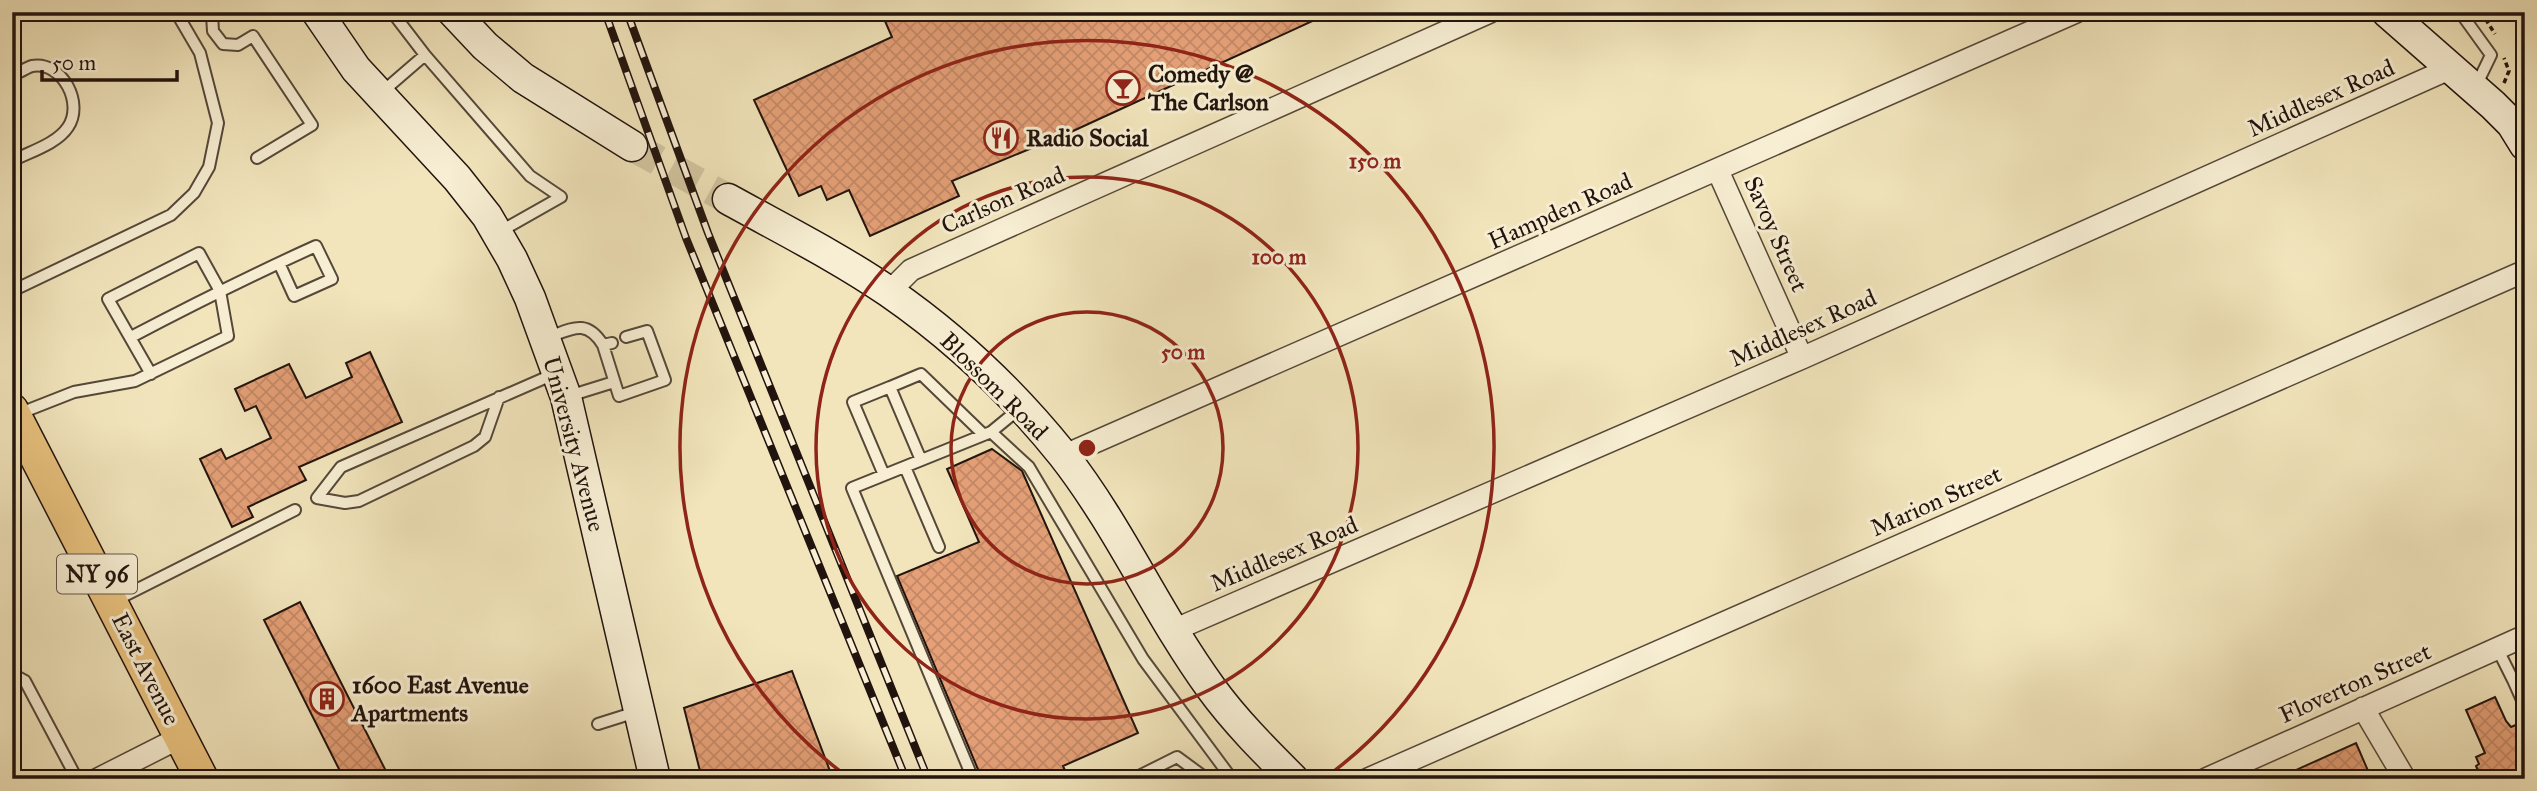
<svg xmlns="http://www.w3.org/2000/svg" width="2537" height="791" font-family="'IM FELL Great Primer',serif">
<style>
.building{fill:url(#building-cross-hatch);stroke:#21130d;stroke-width:2}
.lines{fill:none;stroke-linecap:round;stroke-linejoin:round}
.secondary-tunnel{stroke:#d3c6a2;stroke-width:30;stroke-dasharray:30 15;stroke-linecap:butt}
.lane-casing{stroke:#554839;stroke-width:14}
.street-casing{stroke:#554839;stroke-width:24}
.secondary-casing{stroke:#21130d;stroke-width:33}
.primary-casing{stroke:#21130d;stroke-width:35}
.path{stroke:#21130d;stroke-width:3.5;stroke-dasharray:5 3.5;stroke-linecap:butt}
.lane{stroke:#f7eed3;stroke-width:10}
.street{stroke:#f7eed3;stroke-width:21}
.secondary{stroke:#f7eed3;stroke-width:30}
.primary{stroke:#e9c27e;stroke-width:32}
.rail-casing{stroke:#21130d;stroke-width:8}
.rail{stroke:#f7eed3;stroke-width:5;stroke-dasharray:16;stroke-linecap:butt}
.ring{fill:none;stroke:#8f2418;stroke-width:3.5}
.labels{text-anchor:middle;stroke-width:6;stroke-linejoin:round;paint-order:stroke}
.shield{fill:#f7eed3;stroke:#615548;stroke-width:2}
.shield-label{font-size:23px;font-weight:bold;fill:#21130d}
.poi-label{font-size:24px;font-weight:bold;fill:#21130d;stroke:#f7eed3;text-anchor:start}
.street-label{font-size:24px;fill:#21130d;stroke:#f7eed3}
.centre{fill:#8f2418;stroke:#f7eed3;stroke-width:3.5}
.ring-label{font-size:21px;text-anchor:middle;font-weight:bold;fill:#8f2418;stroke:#f7eed3;stroke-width:6;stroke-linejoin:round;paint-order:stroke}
</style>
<defs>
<pattern id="building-cross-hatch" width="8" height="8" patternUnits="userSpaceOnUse" patternTransform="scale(1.75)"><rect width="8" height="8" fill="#e5a077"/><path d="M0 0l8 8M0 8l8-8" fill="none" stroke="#c48966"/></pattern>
</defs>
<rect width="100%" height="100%" fill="#f2e5bc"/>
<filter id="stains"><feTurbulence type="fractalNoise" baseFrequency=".00286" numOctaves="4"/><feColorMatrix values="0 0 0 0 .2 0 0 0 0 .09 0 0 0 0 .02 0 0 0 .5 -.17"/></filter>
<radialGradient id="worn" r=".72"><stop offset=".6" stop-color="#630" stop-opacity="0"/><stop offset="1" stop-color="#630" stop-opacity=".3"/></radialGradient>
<path class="building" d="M881,12H1332L1073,131L952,181L959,196L870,236L849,190L827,200L821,186L799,196L754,100L892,37Z
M370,352L402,422L299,467L306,480L248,507L253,517L232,527L200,459L221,449L226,459L271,438L256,406L245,411L235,389L289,364L306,398L352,377L346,363Z
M992,449L1022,471L1138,733L1063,766L1067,775L1058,779H982L897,576L979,542L947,469Z
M300,602L390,779H344L264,620Z
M792,671L833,779H702L684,708Z
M2495,697L2506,721L2511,727L2518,724L2525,737V740L2518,743L2525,759V764L2519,767L2525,779H2482L2476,766L2479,764L2476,757L2485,753L2466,710Z
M2356,743L2369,773L2354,779H2276Z"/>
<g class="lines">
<path class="secondary-tunnel" d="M632,146L728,199"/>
<g class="lane-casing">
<path id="lane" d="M217,12L212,15L213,31L223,44L238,45L253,36L312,125L257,158
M392,12L425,55
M2460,12L2491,55L2476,86
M735,15L736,12
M12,76C18,73 26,68 32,66C63,61 84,104 68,127C57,144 29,152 12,161
M381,93L425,55L530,176L561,197L499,232
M12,291L171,215L194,193L209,167L218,123L200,53L176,12
M131,337C192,305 254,274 316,246L332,279L294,296L279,263
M546,338C572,329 586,318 603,345
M612,343L603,345L619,396L665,380L647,331L626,337
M890,387L921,374L984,435
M569,396L614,382
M499,397L485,437L474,446L359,501L345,503L317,498L341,467L554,374
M18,414L74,392L135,381L228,336L220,291L199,253L108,299L151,374
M991,432L1029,467L1143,659L1232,779
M905,467L939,547
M884,475L853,402L890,387L921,460
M114,601L295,510
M2497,648L2513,680L2525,674
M12,674L25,681L77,779
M2513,680L2525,707
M598,724L636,712
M631,779L650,771
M973,779L852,488L991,432L1019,409
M1133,779L1177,757L1207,779"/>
</g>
<g class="street-casing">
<path id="street" d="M1718,171L1802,358
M889,292L911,270L1490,12
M1063,456L2076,12
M1174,630L1802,358L2451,68
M2363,708L2405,779
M98,779L181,737
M1368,779L2525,271
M2206,779L2525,636"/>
</g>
<g class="secondary-casing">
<path id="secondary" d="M317,12L356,69L457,178L487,216L512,259L530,298L566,397L655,779
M453,12L485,46L523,78L632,146
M2387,12L2493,105L2512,124L2525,145
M728,199C782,229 838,257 889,292C954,337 1014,394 1063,455C1120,528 1157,614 1211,688C1235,721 1264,750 1293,779"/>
</g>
<g class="primary-casing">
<path id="primary" d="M12,410L202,779"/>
</g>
<path class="path" d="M2481,12L2495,34
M2504,83L2509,71L2504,58"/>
<use href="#lane" class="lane"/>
<use href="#street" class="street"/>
<use href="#secondary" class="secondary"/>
<use href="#primary" class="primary"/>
<g class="rail-casing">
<path id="rail" d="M605,12L686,238L906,779
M627,12L708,233L928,779"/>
</g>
<use href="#rail" class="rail"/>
</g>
<g class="ring">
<circle cx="1087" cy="448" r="136"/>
<circle cx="1087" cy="448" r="271"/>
<path d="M848 777A407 407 0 1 1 1326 777"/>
</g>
<defs>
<g id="bar-ring" transform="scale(1.75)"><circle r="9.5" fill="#f7eed3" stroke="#8f2418" stroke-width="1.5"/><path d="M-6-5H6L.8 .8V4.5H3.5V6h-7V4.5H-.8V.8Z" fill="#8f2418"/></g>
<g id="restaurant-ring" transform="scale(1.75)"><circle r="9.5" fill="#f7eed3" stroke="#8f2418" stroke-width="1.5"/><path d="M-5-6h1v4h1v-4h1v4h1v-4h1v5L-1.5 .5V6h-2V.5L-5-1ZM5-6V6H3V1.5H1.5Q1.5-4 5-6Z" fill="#8f2418"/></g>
<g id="building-ring" transform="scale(1.75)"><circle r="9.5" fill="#f7eed3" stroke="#8f2418" stroke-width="1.5"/><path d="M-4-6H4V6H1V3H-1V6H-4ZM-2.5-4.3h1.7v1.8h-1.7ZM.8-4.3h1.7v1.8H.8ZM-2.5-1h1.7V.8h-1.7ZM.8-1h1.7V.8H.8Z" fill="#8f2418"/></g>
</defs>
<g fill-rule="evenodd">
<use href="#bar-ring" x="1123" y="88"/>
<use href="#restaurant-ring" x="1001" y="138"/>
<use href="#building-ring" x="327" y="699"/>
</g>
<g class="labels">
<rect class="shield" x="57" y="554.5" width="80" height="39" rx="5"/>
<g class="shield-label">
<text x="97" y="582">NY 96</text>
</g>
<g class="poi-label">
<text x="1148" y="82">Comedy @<tspan x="1148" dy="28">The Carlson</tspan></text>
<text x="1026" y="146">Radio Social</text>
<text x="352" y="693">1600 East Avenue<tspan x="352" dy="28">Apartments</tspan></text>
</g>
<g class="street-label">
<text transform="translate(2321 98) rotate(-24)" y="8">Middlesex Road</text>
<text transform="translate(1003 200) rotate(-24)" y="8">Carlson Road</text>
<text transform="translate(1560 211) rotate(-24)" y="8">Hampden Road</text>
<text transform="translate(1776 234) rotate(66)" y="8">Savoy Street</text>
<text transform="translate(1803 328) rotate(-24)" y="8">Middlesex Road</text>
<text transform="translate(994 386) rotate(45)" y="8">Blossom Road</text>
<text transform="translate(574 444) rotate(75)" y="8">University Avenue</text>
<text transform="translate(1936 501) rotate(-24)" y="8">Marion Street</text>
<text transform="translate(1284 554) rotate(-23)" y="8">Middlesex Road</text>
<text transform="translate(146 669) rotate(63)" y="8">East Avenue</text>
<text transform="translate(2355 683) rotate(-24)" y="8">Floverton Street</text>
</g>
</g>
<circle cx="1087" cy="448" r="10" class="centre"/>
<g class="ring-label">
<text x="1375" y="168">150 m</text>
<text x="1279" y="264">100 m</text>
<text x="1183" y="359">50 m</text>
</g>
<rect width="2537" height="791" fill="none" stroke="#f2e5bc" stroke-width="42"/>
<rect x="14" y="14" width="2509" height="763" fill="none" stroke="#21130d" stroke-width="3.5"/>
<rect x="21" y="21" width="2495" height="749" fill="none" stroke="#21130d" stroke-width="2"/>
<path d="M42 70v10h135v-10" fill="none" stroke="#21130d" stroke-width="3.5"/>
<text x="52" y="70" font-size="21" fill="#21130d" stroke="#f7eed3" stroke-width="5" paint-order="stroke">50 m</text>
<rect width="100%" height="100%" filter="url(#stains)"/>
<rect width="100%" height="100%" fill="url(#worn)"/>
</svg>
